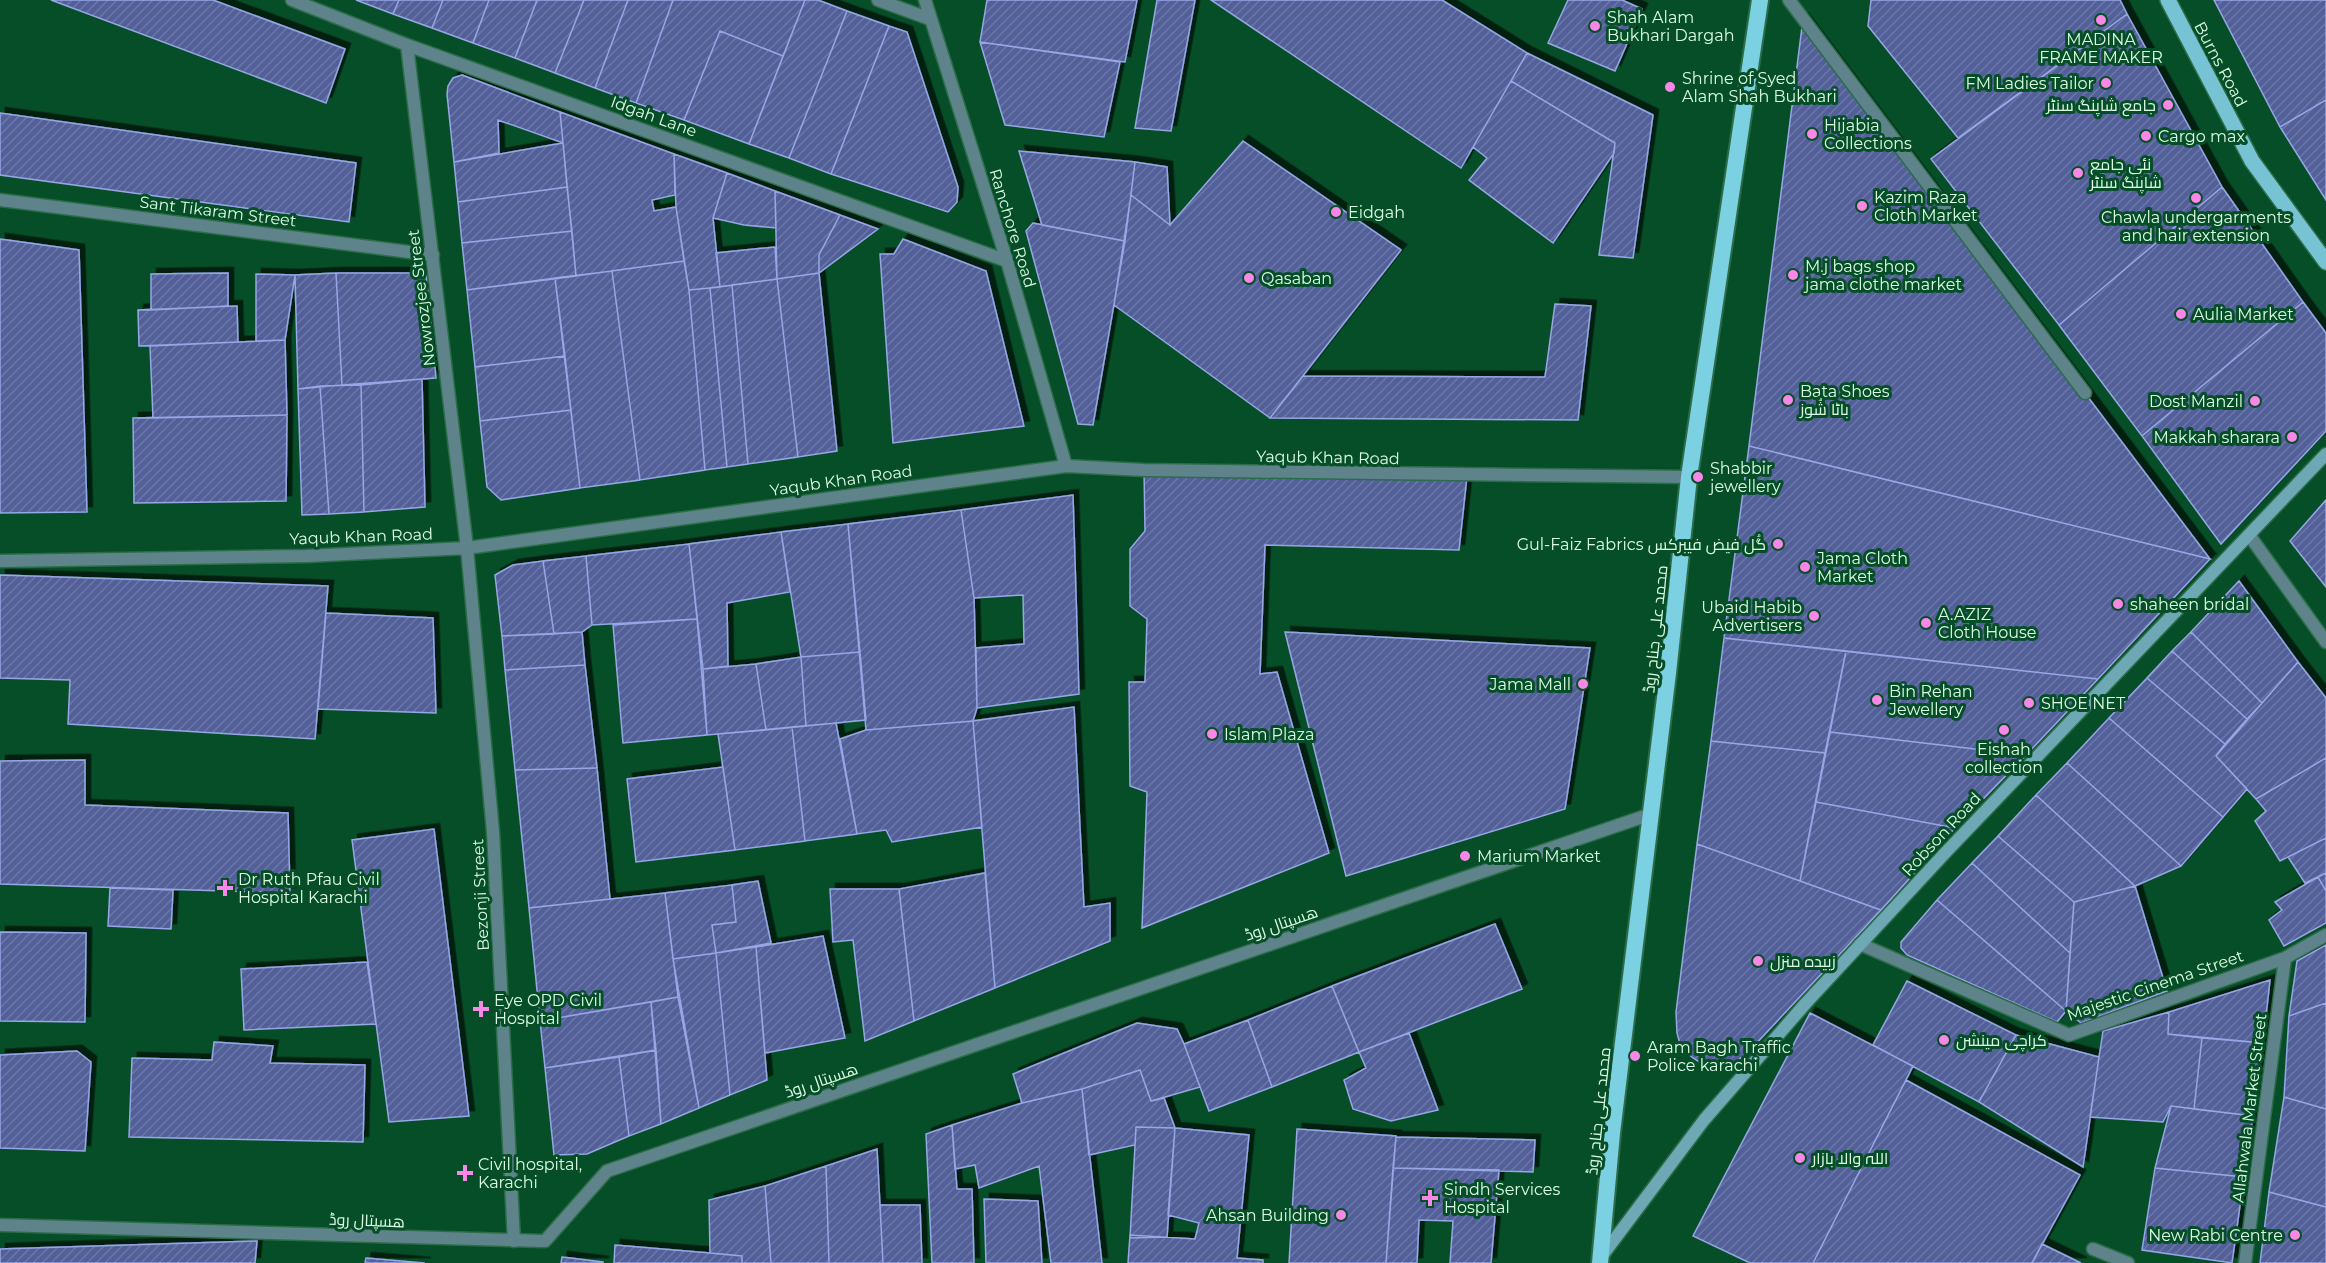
<svg xmlns="http://www.w3.org/2000/svg" width="2326" height="1263" font-family="Montserrat,Cairo,sans-serif">
<style>
.building{fill:url(#building-hatch);stroke:#97a7e6;stroke-width:1.5;filter:url(#shadow)}
.lines{fill:none;stroke-linecap:round;stroke-linejoin:round}
.service-casing{stroke:#2c6d49;stroke-width:15}
.minor-casing{stroke:#2c6d49;stroke-width:15}
.tertiary-casing{stroke:#2c6d49;stroke-width:15}
.secondary-casing{stroke:#2c6d49;stroke-width:15}
.primary-casing{stroke:#2c6d49;stroke-width:18}
.trunk-casing{stroke:#2c6d49;stroke-width:20}
.service{stroke:#5f838b;stroke-width:12}
.minor{stroke:#5f838b;stroke-width:12}
.tertiary{stroke:#5f838b;stroke-width:12}
.secondary{stroke:#6da8b4;stroke-width:12}
.primary{stroke:#77c3d4;stroke-width:15}
.trunk{stroke:#7bd0e2;stroke-width:16}
.poi-dot{fill:#f987e8;stroke:#064e27;stroke-width:2}
.labels{text-anchor:middle;stroke-width:6;stroke-linejoin:round;paint-order:stroke}
.poi-label{font-size:16px;fill:#dbfce3;stroke:#064e27;text-anchor:start}
.street-label{font-size:16px;fill:#dbfce3;stroke:#064e27}
</style>
<defs>
<pattern id="building-hatch" width="6" height="6" patternUnits="userSpaceOnUse" patternTransform="scale(1.5)"><rect width="6" height="6" fill="#525f99"/><path d="M-1 1l2-2M0 6l6-6M5 7l2-2" fill="none" stroke="#6a77a7"/></pattern>
<filter id="shadow"><feDropShadow dx="5.5" dy="-5.5" stdDeviation="0" flood-color="#0009"/></filter>
</defs>
<rect width="100%" height="100%" fill="#064e27"/>
<path class="building" d="M51,0H213L345,49L326,103Z
M356,0H399L393,14Z
M399,0H443L432,28L393,14Z
M443,0H489L473,43L432,28Z
M489,0H537L515,58L473,43Z
M537,0H584L555,73L515,58Z
M584,0H628L595,88L555,73Z
M628,0H673L636,103L595,88Z
M673,0H805L783,56L720,31L684,120L636,103Z
M805,0H818L847,11L789,158L749,144Z
M987,0H1137L1125,62L980,42Z
M1157,0H1195L1171,131L1135,128Z
M1211,0H1442L1527,53L1461,168Z
M1568,0H1622L1642,9L1615,71L1548,43Z
M1871,0H2120L2127,14L1958,138L1868,26Z
M2214,0H2326V100L2280,127Z
M847,11L889,26L831,174L789,158Z
M2127,14L2222,187L2059,325L1931,159Z
M1803,19L2210,559L1749,446Z
M889,26L907,32L958,187L957,202L948,212L831,174Z
M720,31L783,56L749,144L684,120Z
M980,42L1120,62L1104,137L1005,125Z
M1527,53L1653,115L1633,258L1599,255L1615,143L1511,81Z
M462,75L560,112L563,143L498,120L499,153L454,162L447,94L448,86L453,78Z
M1511,81L1615,143L1614,153L1553,243L1469,180L1487,158L1473,147Z
M2326,100V200L2280,127Z
M560,112L674,154L675,195L652,200L654,211L676,207L684,261L576,276Z
M0,113L356,163L349,222L0,175Z
M1243,141L1401,250L1270,418L1114,305L1131,195L1170,225Z
M563,143L567,187L458,202L454,162Z
M1019,151L1135,162L1125,241L1042,225Z
M674,154L727,173L713,218L720,287L689,290L676,207Z
M1135,162L1167,167L1170,225L1131,195Z
M727,173L775,191L776,228L744,225L713,218Z
M567,187L572,231L462,243L458,202Z
M2222,187L2303,302L2142,436L2059,325Z
M775,191L840,215L819,255V273L777,279Z
M840,215L878,229L819,273V255Z
M1033,223L1125,241L1093,425L1078,424L1026,231Z
M572,231L576,276L467,290L462,243Z
M0,239L79,250L87,512L0,513Z
M903,239L986,271L1024,426L893,443L880,254H894Z
M775,247L777,279L720,287L716,253Z
M684,261L689,290L705,470L640,480L612,271Z
M612,271L640,480L580,488L555,278Z
M228,273V306L151,310V274Z
M336,273H426L436,378L342,385Z
M336,273L342,385L298,389L295,275Z
M819,273L837,451L798,457L777,279Z
M256,274L295,275L285,340L256,341Z
M555,278L565,356L475,367L467,290Z
M777,279L798,457L748,464L732,285Z
M732,285L748,464L727,467L710,288Z
M710,288L727,467L705,470L689,290Z
M2303,302L2326,333V431L2221,544L2142,436Z
M1555,304L1591,306L1578,420L1270,418L1303,376L1545,377Z
M237,306L238,342L139,346L138,310Z
M285,340L287,415L153,418L150,346Z
M565,356L571,410L480,421L475,367Z
M422,379L425,507L364,512L361,385Z
M361,385L364,512L329,514L320,386Z
M320,386L329,514L302,515L298,389Z
M571,410L580,488L501,500L487,487L480,421Z
M287,415L286,501L134,503L133,418Z
M1749,446L2210,559L2098,679L1724,638Z
M1144,470L1467,476L1459,550L1265,545L1260,674L1277,672L1329,853L1142,928L1147,792L1130,786L1129,682H1145L1147,619L1130,606V549L1145,531Z
M1073,495L1079,694L977,708L976,648L1024,644L1023,595L974,598L961,510Z
M2326,500V587L2290,541Z
M961,510L974,598L977,708L973,721L866,730L848,524Z
M848,524L860,652L801,657L781,532Z
M781,532L790,592L727,603L728,666L703,669L689,544Z
M689,544L697,619L592,625L586,556Z
M586,556L592,625L582,632L554,634L543,561Z
M543,561L554,634L502,636L495,575L513,565Z
M0,575L328,586L315,739L68,724L70,680L0,678Z
M2239,581L2298,662L2262,703L2191,632Z
M326,613L433,618L436,713L318,709Z
M697,619L707,735L623,743L613,625Z
M582,632L585,665L505,670L502,636Z
M1285,632L1590,648L1565,809L1346,876Z
M2191,632L2262,703L2247,719L2172,651Z
M1724,638L1846,651L1825,753L1711,741Z
M1846,651L2098,679L2026,755L1830,732Z
M2172,651L2247,719L2225,744L2147,678Z
M860,652L866,720L806,726L801,657Z
M801,657L806,726L766,730L756,664Z
M2298,662L2326,698V758L2256,799L2216,756Z
M756,664L766,730L707,735L703,669Z
M585,665L597,768L515,770L505,670Z
M2147,678L2225,744L2216,756L2247,789L2223,817L2109,718Z
M1074,707L1084,907L1110,903V941L995,988L973,721Z
M2109,718L2223,817L2181,866L2067,763Z
M973,721L982,827L892,842L886,830L857,834L840,739L866,730Z
M836,723L857,834L805,841L792,727Z
M792,727L805,841L735,850L718,734Z
M1830,732L2026,755L1955,828L1816,802Z
M1711,741L1825,753L1800,881L1697,844Z
M2326,758V838L2280,861L2255,821L2266,811L2256,799Z
M85,760V805L288,813L290,893L0,884V761Z
M2067,763L2181,866L2135,886L2036,795Z
M723,767L735,850L636,862L627,779Z
M597,768L610,899L529,908L515,770Z
M2036,795L2135,886L2074,902L1998,836Z
M1816,802L1955,828L1881,910L1800,881Z
M434,829L469,1116L389,1122L352,840Z
M1998,836L2074,902L2070,953L1972,863Z
M2326,838V873L2305,883L2288,857Z
M1697,844L1881,910L1752,1048L1737,1061L1721,1066L1704,1065L1693,1058L1681,1048L1677,1033L1676,1012Z
M1972,863L2070,953L2066,1011L1937,900Z
M985,873L995,988L914,1021L899,889Z
M2326,873V891L2318,877Z
M2318,877L2326,891V923L2284,946L2269,920L2282,910L2275,902Z
M758,881L771,943L716,953L712,925L736,922L732,885Z
M732,885L736,922L712,925L716,953L673,959L665,893Z
M2135,886L2167,991L2081,1023L2066,1011L2074,902Z
M110,888L173,890L171,929L108,926Z
M830,889H899L914,1021L865,1041L853,940L833,942Z
M665,893L678,997L540,1021L529,908Z
M1937,900L2066,1011L2057,1022L1907,955L1901,948V942Z
M1495,924L1522,989L1359,1052L1332,986Z
M0,932L86,933L85,1022L0,1021Z
M823,936L845,1038L765,1053L756,947Z
M2326,945V1003L2289,1016L2297,961Z
M756,947L767,1080L730,1095L716,953Z
M716,953L730,1095L699,1108L673,959Z
M367,962L376,1024L244,1030L241,969Z
M2270,980L2263,1043L2168,1034L2169,1012Z
M1907,981L2016,1035L1979,1102L1873,1045Z
M1332,986L1359,1052L1272,1087L1248,1020Z
M678,997L699,1108L661,1124L651,1002Z
M651,1002L656,1050L545,1068L540,1021Z
M2326,1003V1109L2284,1097L2289,1016Z
M2169,1012L2168,1034L2202,1038L2194,1109L2171,1106L2163,1122L2090,1117L2103,1031Z
M1810,1013L1913,1066L1813,1263H1750L1693,1236Z
M1248,1020L1272,1087L1209,1111L1184,1044Z
M1137,1023L1177,1029L1184,1044L1200,1087L1151,1101L1140,1070L1082,1089L1022,1103L1013,1074Z
M1409,1033L1438,1110L1391,1121L1353,1109L1344,1080L1366,1068L1359,1052Z
M2016,1035L2099,1057L2083,1167L1979,1102Z
M2202,1038L2263,1043L2253,1116L2194,1109Z
M214,1042L273,1046L270,1063L365,1065L363,1142L129,1137L132,1058L212,1060Z
M656,1050L661,1124L629,1136L619,1057Z
M77,1051L91,1062L85,1151L0,1148V1055Z
M619,1057L629,1136L587,1154L554,1155L545,1068Z
M1140,1070L1151,1101L1164,1098L1175,1128L1136,1127L1135,1145L1089,1155L1082,1089Z
M1906,1080L2080,1175L2032,1263H1813Z
M1082,1089L1102,1263H1051L1039,1166L979,1188L975,1165L955,1169L952,1125L1022,1103Z
M2284,1097L2326,1109V1207L2269,1192Z
M2171,1106L2253,1116L2244,1177L2155,1168Z
M952,1125L957,1189H972L974,1263H932L926,1134Z
M1136,1127L1175,1128L1167,1237L1130,1238Z
M1175,1128L1249,1135L1237,1258L1263,1260V1263H1128L1130,1235L1195,1239L1199,1223L1168,1215Z
M1297,1129L1396,1136L1386,1263H1289Z
M1396,1137L1535,1140L1533,1172L1393,1168Z
M877,1149L883,1263H829L826,1166Z
M826,1166L829,1263H771L765,1186Z
M1393,1168L1499,1170L1491,1263H1450L1453,1221L1419,1220L1417,1263H1386Z
M2155,1168L2244,1177L2232,1263L2142,1250Z
M765,1186L771,1263H742V1256L710,1253L709,1200Z
M2269,1192L2326,1207V1263H2260Z
M984,1199L1038,1201L1042,1263H986Z
M880,1205H920L922,1263H883Z
M257,1241L255,1263H0V1249Z
M2042,1244L2081,1263H2032Z
M615,1245L710,1253L742,1256V1263H614Z
M562,1257L603,1262V1263H561Z
M366,1258L425,1263H365Z"/>
<g class="lines">
<g class="service-casing">
<path id="service" d="M1789,0L2085,393
M2093,1249L2128,1263"/>
</g>
<g class="minor-casing">
<path id="minor" d="M292,0L407,45L1007,261
M878,0L930,19
M925,0L1007,261L1066,466
M407,45L467,548L493,832L514,1241
M0,200L433,255
M2249,535L2326,642
M0,561L306,556L467,548L1066,466L1144,470L1689,477
M1860,944L2069,1035L2285,958L2326,935
M2245,1263L2285,958"/>
</g>
<g class="tertiary-casing">
<path id="tertiary" d="M0,1225L545,1241L607,1171L1651,814"/>
</g>
<g class="secondary-casing">
<path id="secondary" d="M1602,1256L1704,1120L1806,1003L1946,852L2326,454"/>
</g>
<g class="primary-casing">
<path id="primary" d="M2168,0L2252,161L2326,262"/>
</g>
<g class="trunk-casing">
<path id="trunk" d="M1600,1263L1612,1133L1668,673L1689,477L1760,0"/>
</g>
<use href="#service" class="service"/>
<use href="#minor" class="minor"/>
<use href="#tertiary" class="tertiary"/>
<use href="#secondary" class="secondary"/>
<use href="#primary" class="primary"/>
<use href="#trunk" class="trunk"/>
</g>
<g class="poi-dot">
<circle cx="2101" cy="20" r="6"/>
<circle cx="1595" cy="26" r="6"/>
<circle cx="2106" cy="83" r="6"/>
<circle cx="1670" cy="87" r="6"/>
<circle cx="2168" cy="105" r="6"/>
<circle cx="1812" cy="134" r="6"/>
<circle cx="2146" cy="136" r="6"/>
<circle cx="2078" cy="173" r="6"/>
<circle cx="2196" cy="198" r="6"/>
<circle cx="1862" cy="206" r="6"/>
<circle cx="1336" cy="212" r="6"/>
<circle cx="1793" cy="275" r="6"/>
<circle cx="1249" cy="278" r="6"/>
<circle cx="2181" cy="314" r="6"/>
<circle cx="1788" cy="400" r="6"/>
<circle cx="2255" cy="401" r="6"/>
<circle cx="2292" cy="437" r="6"/>
<circle cx="1698" cy="477" r="6"/>
<circle cx="1778" cy="544" r="6"/>
<circle cx="1805" cy="567" r="6"/>
<circle cx="2118" cy="604" r="6"/>
<circle cx="1814" cy="616" r="6"/>
<circle cx="1926" cy="623" r="6"/>
<circle cx="1583" cy="684" r="6"/>
<circle cx="1877" cy="700" r="6"/>
<circle cx="2029" cy="703" r="6"/>
<circle cx="2004" cy="730" r="6"/>
<circle cx="1212" cy="734" r="6"/>
<circle cx="1465" cy="856" r="6"/>
<path d="M222 879h6v6h6v6h-6v6h-6v-6h-6v-6h6z"/>
<circle cx="1758" cy="961" r="6"/>
<path d="M478 1000h6v6h6v6h-6v6h-6v-6h-6v-6h6z"/>
<circle cx="1944" cy="1040" r="6"/>
<circle cx="1635" cy="1056" r="6"/>
<circle cx="1800" cy="1158" r="6"/>
<path d="M462 1164h6v6h6v6h-6v6h-6v-6h-6v-6h6z"/>
<path d="M1427 1189h6v6h6v6h-6v6h-6v-6h-6v-6h6z"/>
<circle cx="1341" cy="1215" r="6"/>
<circle cx="2295" cy="1235" r="6"/>
</g>
<g class="labels">
<g class="poi-label">
<text x="1607" y="23">Shah Alam<tspan x="1607" dy="18">Bukhari Dargah</tspan></text>
<text x="2101" y="45" text-anchor="middle">MADINA<tspan x="2101" dy="18">FRAME MAKER</tspan></text>
<text x="1682" y="84">Shrine of Syed<tspan x="1682" dy="18">Alam Shah Bukhari</tspan></text>
<text x="2094" y="89" text-anchor="end">FM Ladies Tailor</text>
<text x="2156" y="111" text-anchor="end">جامع شاپنگ سنٹر</text>
<text x="1824" y="131">Hijabia<tspan x="1824" dy="18">Collections</tspan></text>
<text x="2158" y="142">Cargo max</text>
<text x="2090" y="170">نئی جامع<tspan x="2090" dy="18">شاپنگ سنٹر</tspan></text>
<text x="1874" y="203">Kazim Raza<tspan x="1874" dy="18">Cloth Market</tspan></text>
<text x="1348" y="218">Eidgah</text>
<text x="2196" y="223" text-anchor="middle">Chawla undergarments<tspan x="2196" dy="18">and hair extension</tspan></text>
<text x="1805" y="272">M.j bags shop<tspan x="1805" dy="18">jama clothe market</tspan></text>
<text x="1261" y="284">Qasaban</text>
<text x="2193" y="320">Aulia Market</text>
<text x="1800" y="397">Bata Shoes<tspan x="1800" dy="18">باٹا شُوز</tspan></text>
<text x="2243" y="407" text-anchor="end">Dost Manzil</text>
<text x="2280" y="443" text-anchor="end">Makkah sharara</text>
<text x="1710" y="474">Shabbir<tspan x="1710" dy="18">jewellery</tspan></text>
<text x="1766" y="550" text-anchor="end">Gul-Faiz Fabrics گُل فیض فیبرکس</text>
<text x="1817" y="564">Jama Cloth<tspan x="1817" dy="18">Market</tspan></text>
<text x="2130" y="610">shaheen bridal</text>
<text x="1802" y="613" text-anchor="end">Ubaid Habib<tspan x="1802" dy="18">Advertisers</tspan></text>
<text x="1938" y="620">A.AZIZ<tspan x="1938" dy="18">Cloth House</tspan></text>
<text x="1571" y="690" text-anchor="end">Jama Mall</text>
<text x="1889" y="697">Bin Rehan<tspan x="1889" dy="18">Jewellery</tspan></text>
<text x="2041" y="709">SHOE NET</text>
<text x="1224" y="740">Islam Plaza</text>
<text x="2004" y="755" text-anchor="middle">Eishah<tspan x="2004" dy="18">collection</tspan></text>
<text x="1477" y="862">Marium Market</text>
<text x="238" y="885">Dr Ruth Pfau Civil<tspan x="238" dy="18">Hospital Karachi</tspan></text>
<text x="1770" y="967">زبیدہ منزل</text>
<text x="494" y="1006">Eye OPD Civil<tspan x="494" dy="18">Hospital</tspan></text>
<text x="1956" y="1046">کراچی مینشن</text>
<text x="1647" y="1053">Aram Bagh Traffic<tspan x="1647" dy="18">Police karachi</tspan></text>
<text x="1812" y="1164">اللہ والا بازار</text>
<text x="478" y="1170">Civil hospital,<tspan x="478" dy="18">Karachi</tspan></text>
<text x="1444" y="1195">Sindh Services<tspan x="1444" dy="18">Hospital</tspan></text>
<text x="1329" y="1221" text-anchor="end">Ahsan Building</text>
<text x="2283" y="1241" text-anchor="end">New Rabi Centre</text>
</g>
<g class="street-label">
<text transform="translate(2221 64) rotate(62)" y="6">Burns Road</text>
<text transform="translate(654 116) rotate(20)" y="6">Idgah Lane</text>
<text transform="translate(218 211) rotate(7)" y="6">Sant Tikaram Street</text>
<text transform="translate(1013 228) rotate(73)" y="6">Ranchore Road</text>
<text transform="translate(421 298) rotate(-97)" y="6">Nowrozjee Street</text>
<text transform="translate(1328 457) rotate(1)" y="6">Yaqub Khan Road</text>
<text transform="translate(841 480) rotate(-8)" y="6">Yaqub Khan Road</text>
<text transform="translate(361 536) rotate(-2)" y="6">Yaqub Khan Road</text>
<text transform="translate(1655 629) rotate(-84)" y="6">محمد علی جناح روڈ</text>
<text transform="translate(1941 834) rotate(-47)" y="6">Robson Road</text>
<text transform="translate(480 895) rotate(-93)" y="6">Bezonji Street</text>
<text transform="translate(1281 923) rotate(-19)" y="6">ھسپتال روڈ</text>
<text transform="translate(2155 985) rotate(-19)" y="6">Majestic Cinema Street</text>
<text transform="translate(821 1080) rotate(-19)" y="6">ھسپتال روڈ</text>
<text transform="translate(2249 1108) rotate(-83)" y="6">Allahwala Market Street</text>
<text transform="translate(1598 1111) rotate(-84)" y="6">محمد علی جناح روڈ</text>
<text transform="translate(367 1220) rotate(2)" y="6">ھسپتال روڈ</text>
</g>
</g>
</svg>
